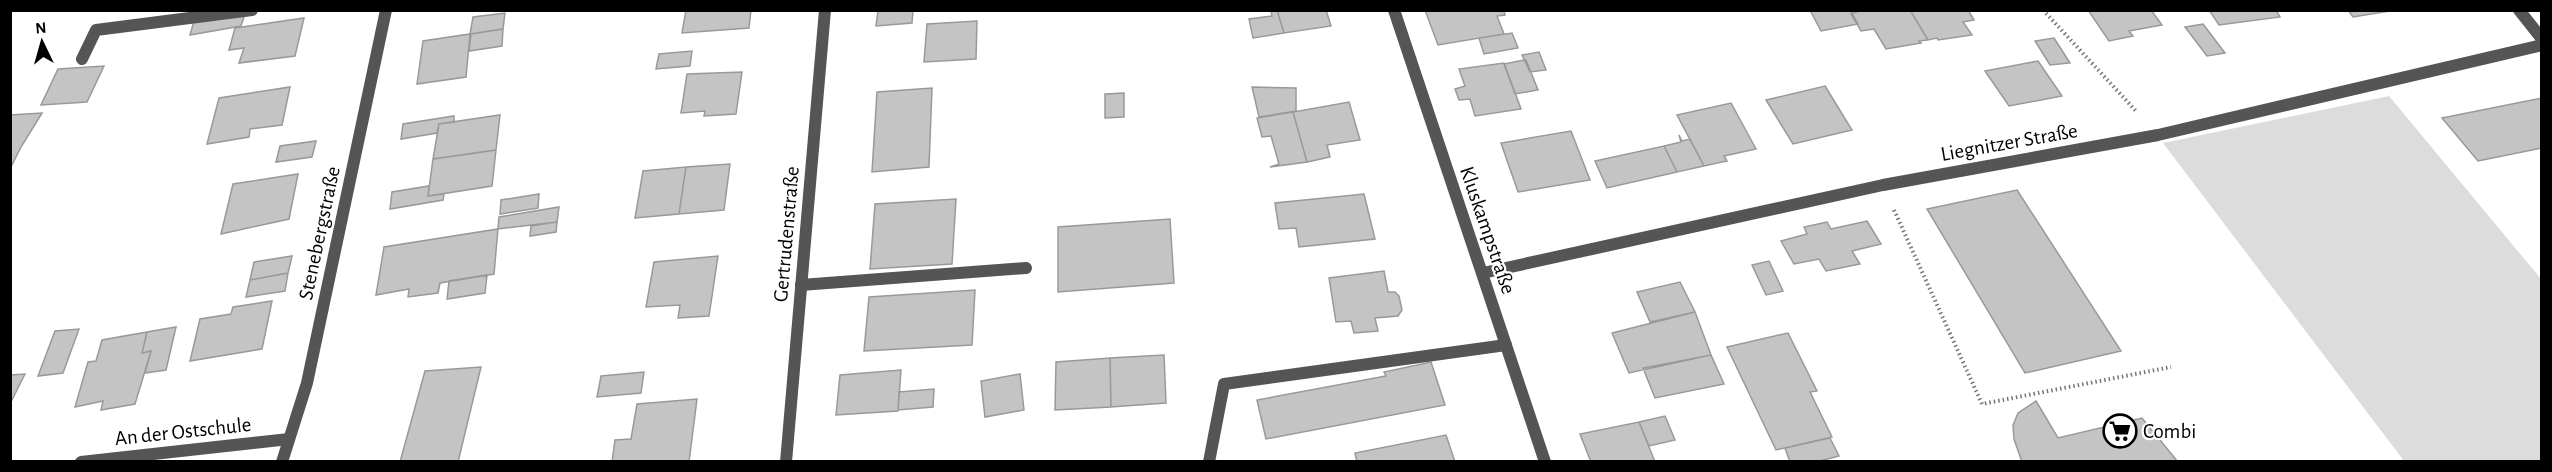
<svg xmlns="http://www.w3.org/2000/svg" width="2552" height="472" font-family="'Alegreya Sans',sans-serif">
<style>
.green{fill:#dcdcdc}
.building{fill:#c4c4c4;stroke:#999;stroke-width:1.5}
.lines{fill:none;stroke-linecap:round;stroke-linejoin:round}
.path{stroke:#777;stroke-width:4;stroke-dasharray:1.5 3;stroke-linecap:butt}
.service{stroke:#555;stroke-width:12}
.minor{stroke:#555;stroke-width:12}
.labels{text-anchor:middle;stroke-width:4.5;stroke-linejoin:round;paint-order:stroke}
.street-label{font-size:21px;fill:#000;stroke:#fff}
.poi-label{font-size:21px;fill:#000;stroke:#fff;text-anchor:start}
</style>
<rect width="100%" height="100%" fill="#fff"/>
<path class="green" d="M2389,96L2541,279V461H2404L2163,143Z"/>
<path class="building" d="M686,10H751L749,28L682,33Z
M913,10L912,23L876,26L878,11Z
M1277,10H1326L1331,26L1284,33Z
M1277,10L1284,33L1253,38L1249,19L1272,16L1271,11Z
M1425,10H1504L1505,15L1497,16L1504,34L1438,45Z
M1810,10H1850L1858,24L1821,31Z
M1862,10H1910L1928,40L1919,41L1921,43L1886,49L1874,29L1861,31L1851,14Z
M1910,10H1968L1974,20L1963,22L1972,35L1938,40L1937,38L1928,40Z
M2088,10H2151L2162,25L2129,31L2133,36L2109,41Z
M2209,10H2276L2280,17L2219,25Z
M2348,10H2396L2353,17Z
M505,13L503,29L470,34L473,17Z
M245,14L241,26L190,35L194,21Z
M304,18L295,56L239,63L244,48L229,50L235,28Z
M977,21L976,59L924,62L927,24Z
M2203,24L2225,53L2207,56L2185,27Z
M503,29L502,46L469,51L471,34Z
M1512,33L1518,48L1484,54L1479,38Z
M470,34L466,77L417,84L423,41Z
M2054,38L2070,63L2050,65L2035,41Z
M692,51L690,66L656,69L659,54Z
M1539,52L1546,70L1530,72L1522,55Z
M1524,60H1526L1538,90L1515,94L1504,64Z
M2038,61L2062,96L2009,106L1985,71Z
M1504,63L1521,109L1475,116L1470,99L1459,100L1455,89L1465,86L1459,69Z
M104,66L87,102L41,105L58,69Z
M742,72L736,114L704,116L705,111L681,113L687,74Z
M1825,86L1852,130L1793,144L1766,100Z
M290,87L282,125L250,129L249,137L207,144L219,98Z
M1252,87L1296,88V111L1259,117Z
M932,88L929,167L872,172L877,92Z
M1124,93V117L1105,118V94Z
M2542,98V148L2478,161L2442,118Z
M1349,102L1360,140L1327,145L1330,157L1307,162L1293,112Z
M1731,103L1756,149L1724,156L1727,161L1704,166L1677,115Z
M1293,112L1307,162L1270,167L1279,164L1271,136L1262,137L1257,118Z
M42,113L21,147L10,169V115Z
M500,115L496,150L433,159L439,124Z
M454,116V122L439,124L437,133L401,139L403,124Z
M1571,131L1590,180L1518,192L1501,143Z
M1679,135L1682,141L1690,139L1704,166L1677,172L1664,146L1681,142Z
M316,141L312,157L276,162L280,146Z
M1664,146L1677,172L1607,188L1595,161Z
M496,150L492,186L428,196L433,159Z
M730,164L724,210L679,214L686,167Z
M686,167L679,214L635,218L643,171Z
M298,174L289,219L221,234L233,184Z
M429,186L428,196L444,194L443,200L390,209L392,192Z
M2017,190L2121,351L2025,373L1927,209Z
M539,194L538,208L500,214L501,200Z
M1364,194L1375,239L1299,247L1296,228L1279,229L1275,203Z
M956,199L952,264L870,269L875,204Z
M559,207L557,222L498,229L499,217Z
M1170,219L1174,283L1058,292V227Z
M1867,221L1881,244L1852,251L1860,264L1826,271L1819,259L1794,264L1781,241L1807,234L1804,227L1827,222L1831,229Z
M557,222L556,232L530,236L531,226Z
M498,229L494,274L440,283L438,293L408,297L409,289L376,295L384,247Z
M292,256L288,273L250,280L254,262Z
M718,256L709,316L678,318L680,305L646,307L654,262Z
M1769,261L1783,291L1766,295L1752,265Z
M1384,271L1388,292H1395L1399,296L1402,310L1398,316L1375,318L1378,331L1354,333L1351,321L1336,322L1329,278Z
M288,273L285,291L246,297L250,280Z
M487,275L485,293L447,299L449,281Z
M1680,282L1695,312L1650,322L1637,292Z
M975,290L972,345L864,351L869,297Z
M272,301L262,349L190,361L200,319L231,314L233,307Z
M1695,312L1711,355L1629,373L1612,333Z
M176,327L166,370L145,373L151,351L142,353L147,332Z
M79,329L63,373L38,376L55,331Z
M147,332L142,353L151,351L135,404L101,410L103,401L75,407L88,362L96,361L102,340Z
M1788,333L1817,391L1810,392L1832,437L1776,450L1727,347Z
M1164,355L1166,403L1111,407L1110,358Z
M1711,355L1724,384L1655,398L1643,368Z
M1110,358L1111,407L1055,410L1056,362Z
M1431,362L1445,405L1266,439L1257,400L1386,376L1384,372Z
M481,367L458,462H400L425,371Z
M901,370L898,411L836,415L840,375Z
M644,372L641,393L597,397L601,376Z
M25,374L10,404V375Z
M1020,374L1024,410L985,417L981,381Z
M934,389L933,407L898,410L899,392Z
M697,399L689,462H612L615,440L631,439L637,404Z
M2036,401L2058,438L2142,418L2178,462H2022L2014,439L2013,425L2018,413Z
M1665,416L1675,440L1649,446L1639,422Z
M1639,422L1655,462H1591L1580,434Z
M1446,435L1455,462H1357L1355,453Z
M1830,438L1839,456L1816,462H1790L1785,448Z"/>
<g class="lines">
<path class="path" d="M2043,10L2136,111
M1894,210L1982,404L2171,367"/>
<path class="service" d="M82,59L96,30L252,10
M801,285L1026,268
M1209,462L1224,384L1506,345"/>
<path class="minor" d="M1394,10L1545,462
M2519,10L2542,39
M1483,273L1883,185L2158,135L2542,45
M81,462L289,439
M282,462L307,383L386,10
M786,462L825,10"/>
</g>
<defs>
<g id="supermarket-ring" transform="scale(1.725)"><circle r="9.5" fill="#fff" stroke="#000" stroke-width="1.5"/><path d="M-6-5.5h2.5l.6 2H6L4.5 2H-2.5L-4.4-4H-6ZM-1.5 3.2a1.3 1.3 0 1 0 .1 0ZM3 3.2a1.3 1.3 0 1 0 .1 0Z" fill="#000"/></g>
</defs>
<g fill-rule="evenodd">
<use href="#supermarket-ring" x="2120" y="431"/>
</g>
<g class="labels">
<g class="street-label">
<text transform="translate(2009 142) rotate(-10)" y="7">Liegnitzer Straße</text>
<text transform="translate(1488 230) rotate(71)" y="7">Kluskampstraße</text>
<text transform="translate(319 233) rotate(-78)" y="7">Stenebergstraße</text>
<text transform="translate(786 234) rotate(-85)" y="7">Gertrudenstraße</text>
<text transform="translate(183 431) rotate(-6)" y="7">An der Ostschule</text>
</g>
<g class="poi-label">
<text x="2143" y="438">Combi</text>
</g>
</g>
<rect width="2552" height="472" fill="none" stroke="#000000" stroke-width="24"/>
<g transform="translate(42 42) rotate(355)" stroke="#ffffff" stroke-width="4.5" paint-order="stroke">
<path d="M0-4.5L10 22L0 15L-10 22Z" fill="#000000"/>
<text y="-9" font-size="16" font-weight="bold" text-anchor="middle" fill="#000000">N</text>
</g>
</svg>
